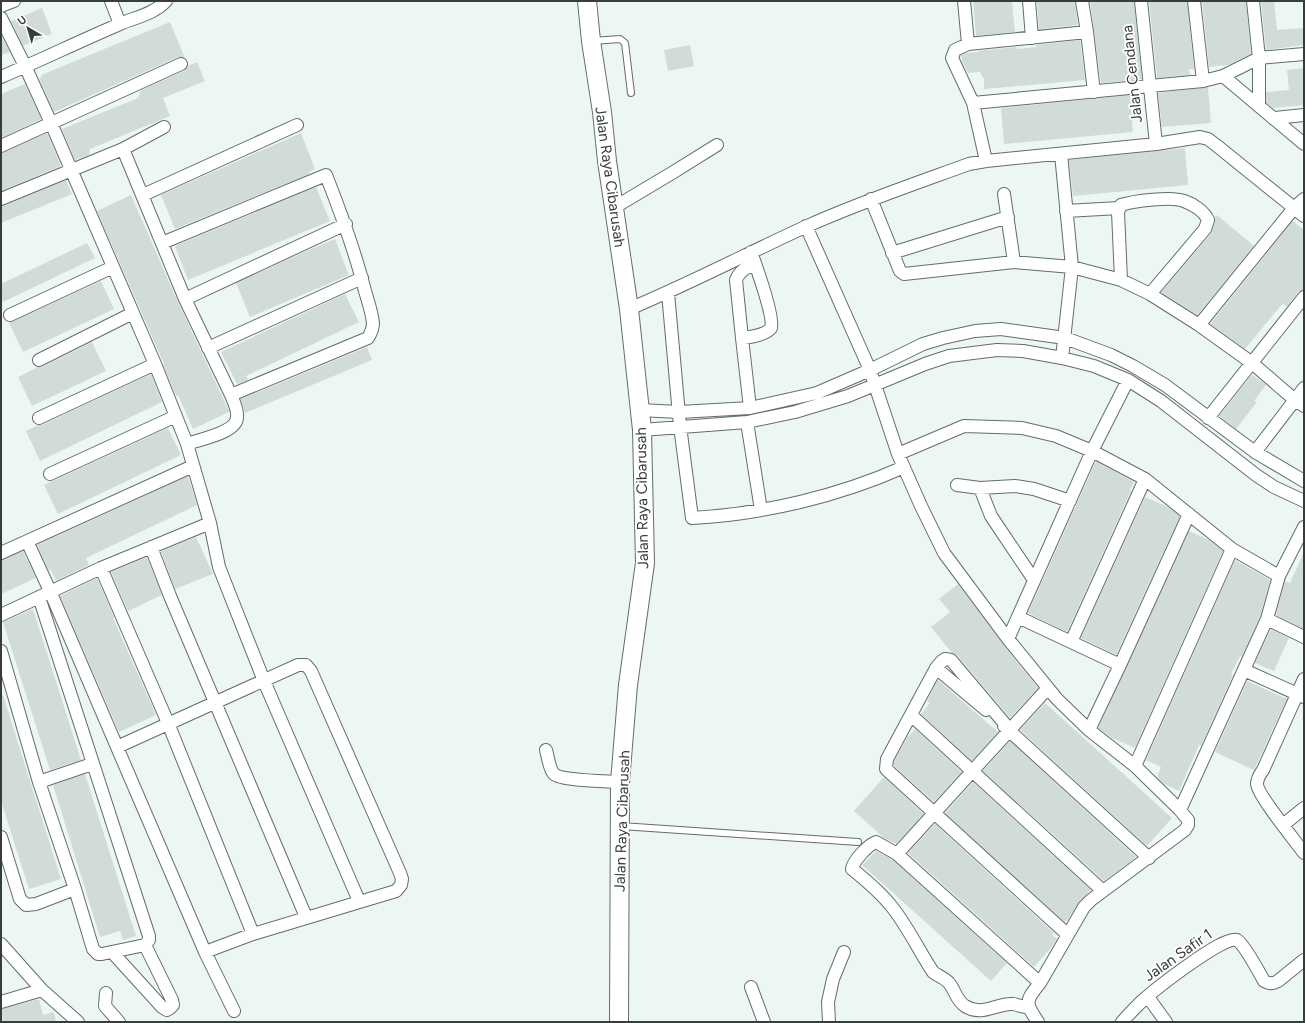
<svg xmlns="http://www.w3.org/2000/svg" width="1305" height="1023" font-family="Figtree,sans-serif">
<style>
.building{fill:#d1dcd8}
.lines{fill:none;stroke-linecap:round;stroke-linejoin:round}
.lane-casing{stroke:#636d6a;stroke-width:8}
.street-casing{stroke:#636d6a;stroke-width:14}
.primary-casing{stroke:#636d6a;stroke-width:20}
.lane{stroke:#fff;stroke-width:6}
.street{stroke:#fff;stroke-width:12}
.primary{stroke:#fff;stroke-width:18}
.labels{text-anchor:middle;stroke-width:3.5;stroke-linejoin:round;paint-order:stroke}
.street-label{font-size:15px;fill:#383c3b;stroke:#fff}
</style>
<rect width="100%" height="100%" fill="#ecf7f3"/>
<path class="building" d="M973,1H1012L1015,32L976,36Z
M1037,1H1075L1078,25L1039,29Z
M1090,1H1134L1142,79L1101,83Z
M1149,1H1187L1194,69H1189L1190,75L1157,78Z
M1202,1H1246L1251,54L1228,65L1209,67Z
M1261,1H1274L1277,30L1304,28V45L1266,50Z
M42,8L52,34L23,46L11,21Z
M170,22L185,58L178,57L54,112L39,78L42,77L41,75Z
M1,35L10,52L1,55Z
M1080,40L1085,80L984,89V79L980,72L968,73L962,61L961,55L965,53L978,52V51L1016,47L1017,49L1037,47L1036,45Z
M690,45L694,66L668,71L664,50Z
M197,62L205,81L163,98L170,116L90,149L89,155L75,160L62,129L138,98L141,90L184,71L188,66Z
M1304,68V105L1273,108L1266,103V92L1289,90L1287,70Z
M25,84L41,119L1,138V94Z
M1208,87L1211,123L1162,127L1158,93Z
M1130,95L1133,132L1004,144L1001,108Z
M47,133L61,166L1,191V153Z
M301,133L315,169L309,172L310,174L175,229L161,195Z
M1185,148L1188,185L1073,196L1069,160Z
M66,180L72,194L1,223V206Z
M316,187L330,221L188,280L175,246Z
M131,195L178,302L229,411V412L193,429L178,395L176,396L163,365L164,364L97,211Z
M1217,215L1254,246L1197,315L1161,292L1211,234L1215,222V217Z
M1293,221L1304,230V290L1298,292L1287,307L1283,303L1245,349L1210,324Z
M335,239L349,275L250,317L236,283L302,253Z
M87,243L95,258L3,302L1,297V284Z
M101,281L114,309L23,352L9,323Z
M345,294L359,322L246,376L248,380L237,384L221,352Z
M92,342L106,371L32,406L18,377L38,367H42Z
M367,347L372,360L245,413L241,399Z
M151,374L162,402L40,461L26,431L38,425H42Z
M1252,375L1266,385L1254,401L1257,402L1236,429L1219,416Z
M168,428L181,455L58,514L44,485Z
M1096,461L1134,482L1130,490L1131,491L1067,632L1028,613Z
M188,476L197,505L86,558L89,565L56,581L51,570L49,571L37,545Z
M1145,497L1168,507L1180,516L1116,655L1081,638Z
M1189,531L1209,540L1223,551L1135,748L1112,738L1098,728Z
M196,537L213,574L175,589L161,551Z
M23,551L36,578L1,594V560Z
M1304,552V629L1276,615L1285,581L1290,583Z
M147,557L162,595L128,611L111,572Z
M1235,560L1270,580L1260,616L1242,657L1240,656L1231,674L1233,675L1201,746L1199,745L1179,791L1164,784L1157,777L1161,767L1146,760Z
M97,578L114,617L113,618L156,715L119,732L60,596Z
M958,584L1002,643L1038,688L1010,718L957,655L952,653L931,627L950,612L939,599Z
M33,609L81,760L50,770L3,622Z
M1271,629L1289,638L1274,671L1255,663Z
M938,680L998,732L972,761L921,714L930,703L927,701Z
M1247,681L1287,699L1254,770L1215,752Z
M1,695H3L61,879L29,889L1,801Z
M1045,703L1172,818L1147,846L1020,730Z
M915,729L962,772L934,802L894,766V761L907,738Z
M1010,741L1136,857L1104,881L983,771Z
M85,774L136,936L123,940L120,931L100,937L53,785Z
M884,777L924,814L896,844L884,838L854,811Z
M973,782L1091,890L1079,902L1069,918L1065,922L945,813Z
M935,824L1054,933L1052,935L1057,939L1051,948L1034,967L908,853Z
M876,851L893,860L1007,963L991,981L862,865Z
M39,999L43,1015L54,1012L56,1022H3L1,1009Z"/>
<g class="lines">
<g class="lane-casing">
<path id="lane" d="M592,41L620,39L625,43L631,93
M621,826L858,842"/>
</g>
<g class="street-casing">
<path id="street" d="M111,1L120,24
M964,1L968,44
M1029,1L1032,38
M1082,1L1087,32L1094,92
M1141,1L1156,144
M1194,1L1203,81
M1253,1L1259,58V105
M1,6L14,1
M1,18L25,66L51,123L155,364L187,444L210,523L219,567L264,681L359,901
M1223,76L1259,58L1304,54
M1,77C41,60 80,41 120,24C136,17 154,14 166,1
M973,103L1150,86L1203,81L1223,76L1304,144
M1275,118L1304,115
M1,146L181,64
M123,149L185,299L231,395C234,402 238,410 237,417C237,433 200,439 187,444
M1061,154L1072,267L1062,358
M986,161L973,103L952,58L955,50L968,44L1087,32
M1004,194L1014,262
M143,195L297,125
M1,199L123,149L164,127
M871,199L900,271L904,274L1014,262L1072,267L1121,280L1150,294L1199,325L1252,363L1295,400L1304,406
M615,207L672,173L717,145
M1066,211L1119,208
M806,226L870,370L898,454L921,506L944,553L1008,639L1057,699L1089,730L1135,766L1180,810L1188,820V825L1185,830L1091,900L1084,907L1040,983C1025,1001 1025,1003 1038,1022
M162,243L326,175C341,213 355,251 365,291C368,301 372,313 373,323C373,329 371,333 368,338L231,395
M892,253L1008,217
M1121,280L1118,212L1121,205C1133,201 1172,196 1184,201C1193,204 1204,211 1208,220L1205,229L1150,294
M668,293L680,426L692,518C764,514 839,496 904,467
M185,299L346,224
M629,309C689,284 746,254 805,227C858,203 914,184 969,164L986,161L1156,144L1200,137L1208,139L1216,145L1304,216
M10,315L113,267
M1199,325L1294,208L1304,199
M742,338L736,280C740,270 746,268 755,264
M208,348L362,278
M39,360L133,313
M750,408L742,338C751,337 766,335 771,328C776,321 755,263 751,252
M640,410L679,412L750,408L817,393L870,370L923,344L943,338L975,331L1001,329L1065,338L1111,355L1133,366L1165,385L1255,452L1304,481
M39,418L155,364
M1208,418L1304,297
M747,422L761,510
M642,430L747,422L795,412L848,396L925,364L949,356L997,350L1023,351L1062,358L1094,366L1128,380L1161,401L1256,475L1274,487L1304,501
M1255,452L1304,388
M898,454L964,426L1022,428L1056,436L1092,451L1145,479L1232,549L1279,576
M50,474L176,416
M957,485L980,488L1015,486L1034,489L1070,501
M980,488L991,516L1034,580
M27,541L50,591L205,952L234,1011
M151,547L170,596L306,917
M1,553L193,466
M101,568L168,723L253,934
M1,615L101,568L210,523
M1018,617L1120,665
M1267,619L1304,637
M1008,639L1092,451L1128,380
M1071,642L1145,479
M1,651L39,782L75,889L93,949L98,954H102L145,945L149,940V936L39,597
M936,668L986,710
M1244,670L1304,697
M1304,679L1263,770C1260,774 1257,779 1257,784C1257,794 1296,842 1304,853
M911,715L1103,891
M1004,726L1149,858
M1010,730L951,660L945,659L942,661L936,668L887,759L886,769L1067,934
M1089,730L1120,665L1189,514
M117,747L298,665H306L311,671L400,873L402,879L401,885L396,891L253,934L205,952
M546,750C548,756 549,769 554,774C562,781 608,781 620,782
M1135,766L1232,549
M39,782L92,764
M1180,810L1267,619L1279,576L1304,527
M1283,825L1304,808
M1,837L20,899L26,905L36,904L75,889
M897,854L1048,688
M1,944L42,990L78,1022
M112,952L162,1007L167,1010L170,1008L173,1005L172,1000L145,945
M751,987L764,1022
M106,993L105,1006L119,1022
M1148,997L1166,1022
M1,1002L42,990
M1029,1008C1024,1007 1018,1005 1013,1004C996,1003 982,1017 965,1006C956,1000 955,990 949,983C945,978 938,976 933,972C919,951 908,927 892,907C881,893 867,881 852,869C853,861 868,845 876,842L897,854L1040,983
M829,1022L828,1002L833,979L844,952
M1122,1022C1128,1015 1135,1008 1141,1002C1153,991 1225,934 1237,940C1244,944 1259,972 1264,981C1270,984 1272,984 1278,981L1304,960"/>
</g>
<g class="primary-casing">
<path id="primary" d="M587,1L591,41L602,112L607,161L629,309L642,430L645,563L628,685L620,782L619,1022"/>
</g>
<use href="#lane" class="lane"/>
<use href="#street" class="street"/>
<use href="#primary" class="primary"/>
</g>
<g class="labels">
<g class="street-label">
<text transform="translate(1132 74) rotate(-96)" y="5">Jalan Cendana</text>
<text transform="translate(610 177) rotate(82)" y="5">Jalan Raya Cibarusah</text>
<text transform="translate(642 498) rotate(-91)" y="5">Jalan Raya Cibarusah</text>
<text transform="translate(622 821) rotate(-88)" y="5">Jalan Raya Cibarusah</text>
<text transform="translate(1178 955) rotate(-35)" y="5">Jalan Safir 1</text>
</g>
</g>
<rect width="1305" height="1023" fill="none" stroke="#383c3b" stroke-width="4"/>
<g transform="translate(28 28) rotate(322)" stroke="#ffffff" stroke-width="3" paint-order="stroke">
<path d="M0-3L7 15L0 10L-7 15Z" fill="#383c3b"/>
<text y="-6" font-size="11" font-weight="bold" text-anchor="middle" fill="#383c3b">U</text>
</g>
</svg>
